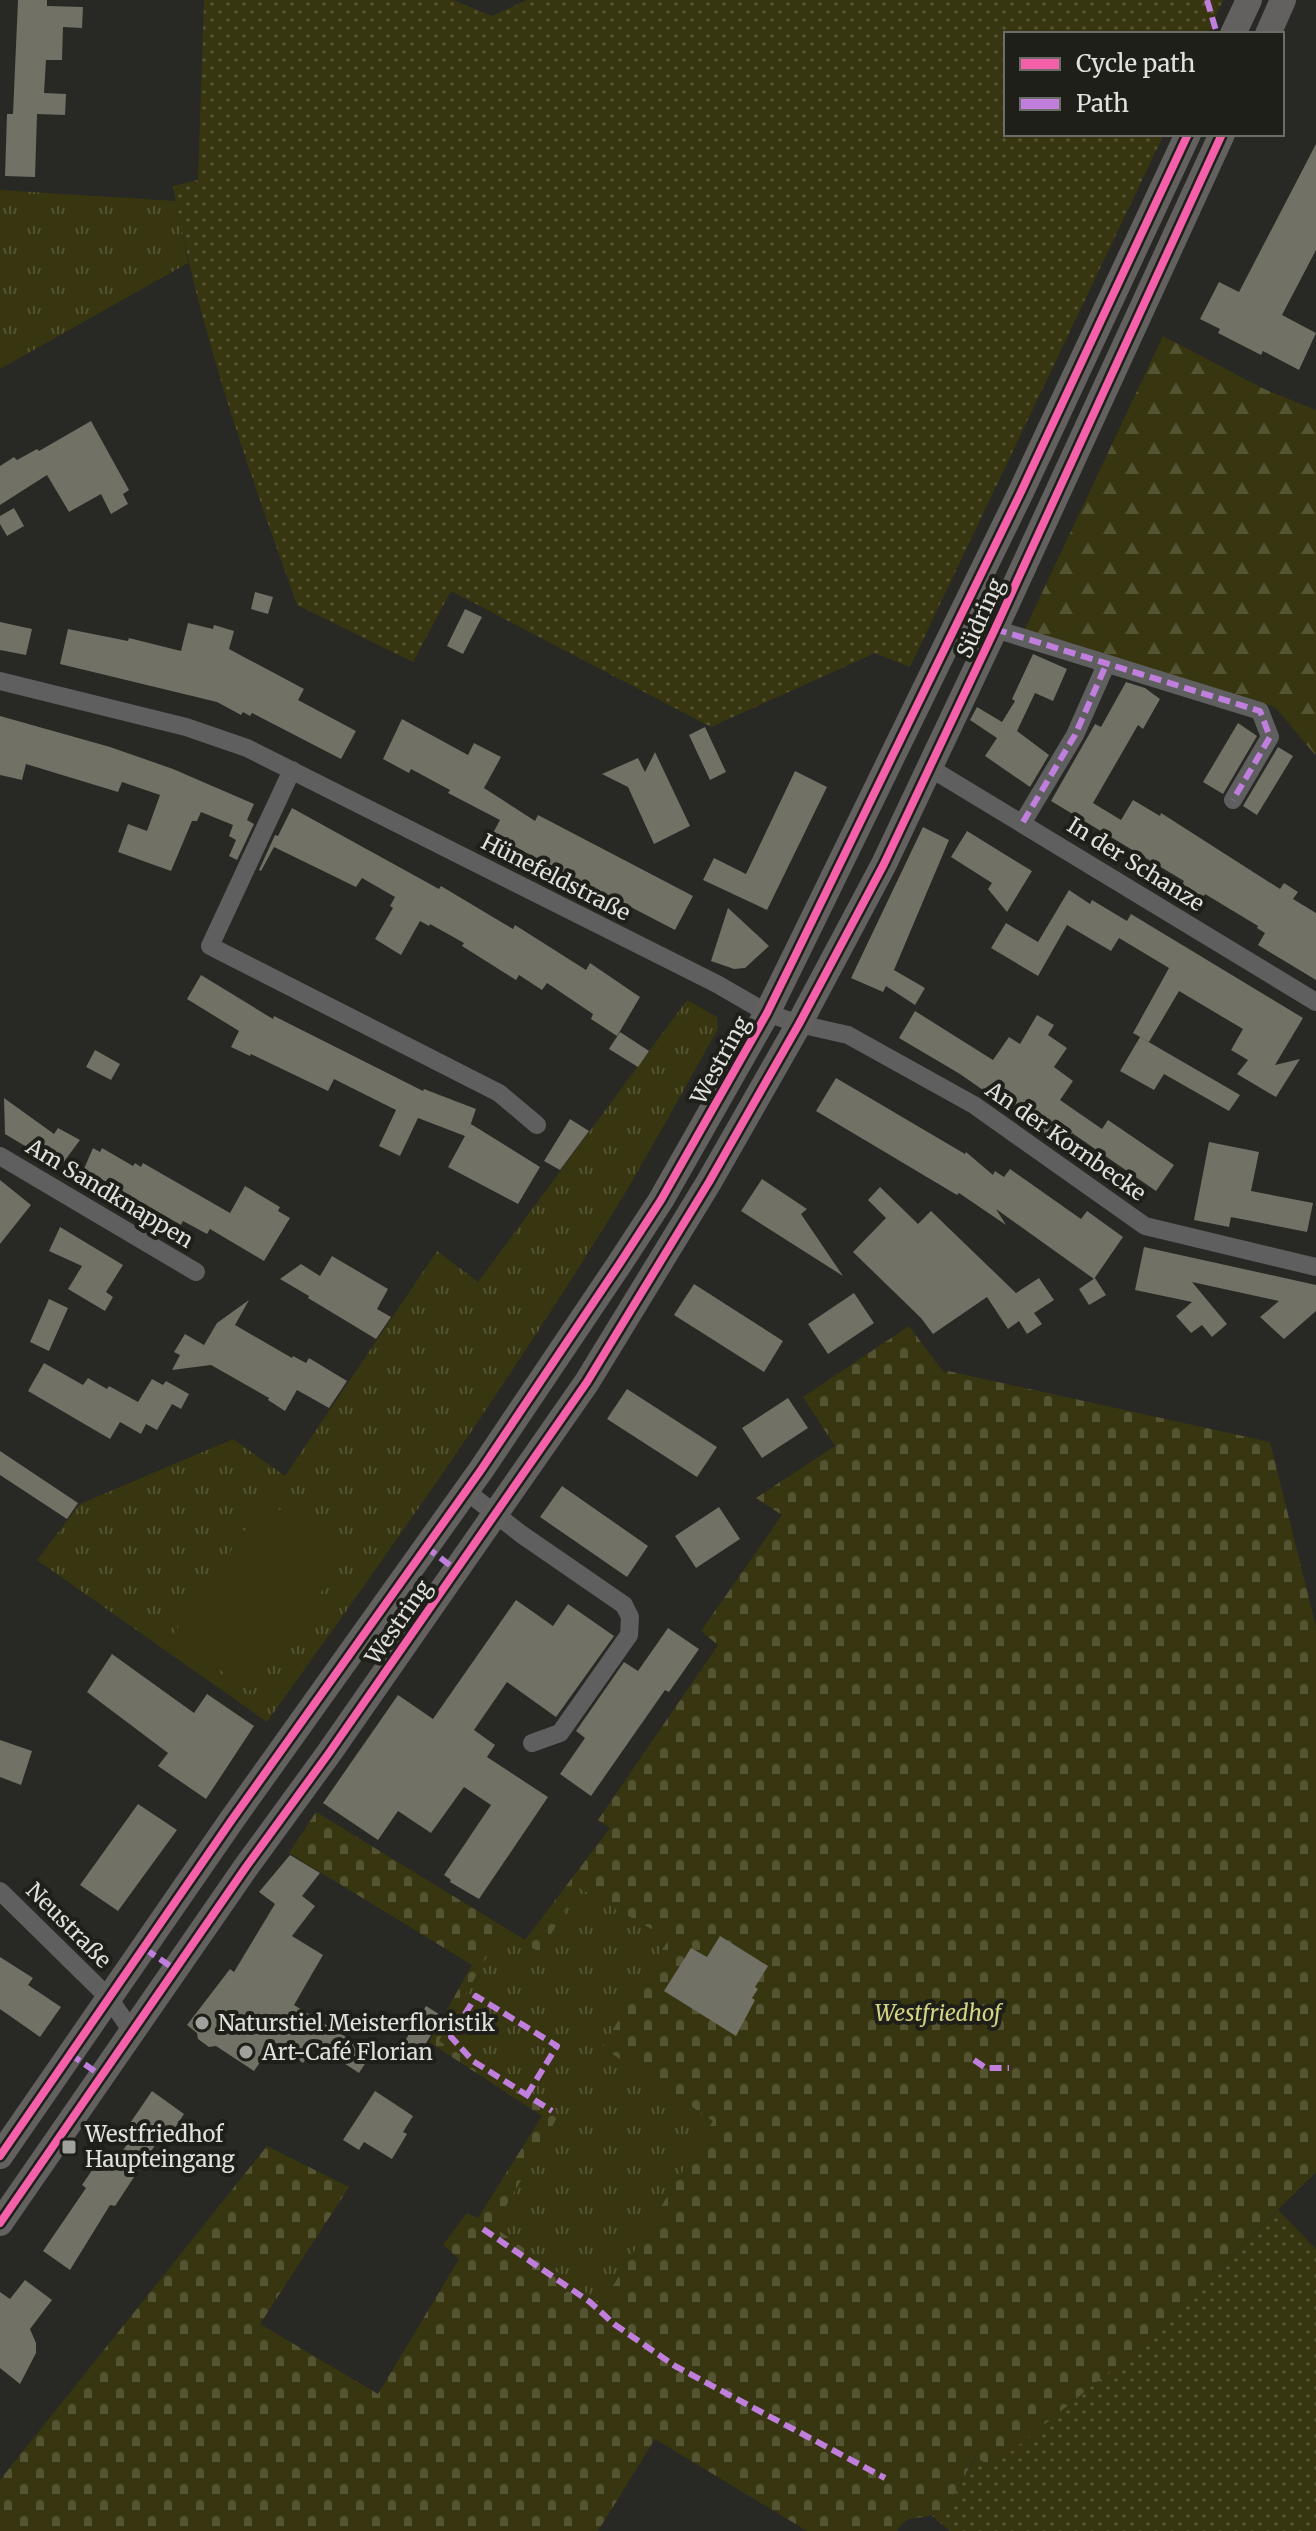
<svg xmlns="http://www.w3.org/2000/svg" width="1316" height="2531" font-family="Merriweather,serif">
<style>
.grass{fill:url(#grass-dots)}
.forest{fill:url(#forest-firs)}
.cemetery{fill:url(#cemetery-stones)}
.park{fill:url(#park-tufts)}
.garden{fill:#373610}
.building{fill:#717165}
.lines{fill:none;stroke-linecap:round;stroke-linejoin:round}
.minor{stroke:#5f5f5f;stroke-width:18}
.secondary{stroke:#626160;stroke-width:26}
.quiet{stroke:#c07fdc;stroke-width:6;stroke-dasharray:12 6;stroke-linecap:butt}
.cycleway-casing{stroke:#1f1f1a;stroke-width:13}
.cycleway{stroke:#f560ab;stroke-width:8}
.poi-dot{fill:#a0a09c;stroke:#1f1f1a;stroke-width:3}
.labels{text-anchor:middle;stroke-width:8;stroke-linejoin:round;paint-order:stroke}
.street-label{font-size:22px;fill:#e0e0dc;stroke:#1f1f1a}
.park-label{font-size:22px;font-style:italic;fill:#d5d484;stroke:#1f1f1a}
.poi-label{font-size:22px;fill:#e0e0dc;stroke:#1f1f1a;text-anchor:start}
</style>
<defs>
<pattern id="grass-dots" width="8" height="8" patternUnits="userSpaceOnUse" patternTransform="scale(2)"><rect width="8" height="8" fill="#373610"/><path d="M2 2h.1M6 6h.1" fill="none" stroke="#545332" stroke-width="1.8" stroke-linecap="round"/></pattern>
<pattern id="forest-firs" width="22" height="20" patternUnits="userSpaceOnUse" patternTransform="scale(2)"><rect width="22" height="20" fill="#373610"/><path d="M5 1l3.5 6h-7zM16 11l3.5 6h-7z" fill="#545332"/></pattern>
<pattern id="cemetery-stones" width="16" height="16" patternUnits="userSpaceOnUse" patternTransform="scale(2)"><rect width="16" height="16" fill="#373610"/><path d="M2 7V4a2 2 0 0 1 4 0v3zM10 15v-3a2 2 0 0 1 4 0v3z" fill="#545332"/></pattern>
<pattern id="park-tufts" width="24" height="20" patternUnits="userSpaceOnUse" patternTransform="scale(2)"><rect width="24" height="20" fill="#373610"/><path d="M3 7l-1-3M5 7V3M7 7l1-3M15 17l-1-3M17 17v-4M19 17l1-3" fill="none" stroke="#545332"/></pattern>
</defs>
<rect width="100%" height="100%" fill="#282824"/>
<path class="grass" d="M204,0H453L492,16L527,0H1223L1208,34H1006V134H1164L910,667L875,653L711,727L451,591L413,662L297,605C248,468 199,330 173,186L198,180Z
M1278,2210L1316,2249V2531H950L932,2516L937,2512L943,2514L976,2457L1134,2352Z"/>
<path class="forest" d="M1163,336L1264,389L1316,410V756L1275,707L1024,631Z"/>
<path class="cemetery" d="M909,1326L944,1373L948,1371L1270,1442L1316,1627V2172L1134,2352L992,2467L975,2457L943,2515L937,2512C922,2523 910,2510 897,2531H807L655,2439L598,2531H0V2480L267,2146L349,2187L260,2324L378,2394L459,2259L443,2245L467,2213L478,2218L542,2116L429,2042L472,1965L289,1853L316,1812L525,1940L610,1828L598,1820L718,1645L701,1631L782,1515L756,1498L835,1446L803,1397Z"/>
<path class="park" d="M0,190L176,201L188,263L0,369Z
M687,1000L717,1017L718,1029C688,1082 659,1135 628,1188C517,1372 392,1547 267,1722L37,1560L80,1504L233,1439L285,1476L437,1251L478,1282Z
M579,1888L669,1939L602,2047L713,2121L602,2304L494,2227L558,2116L439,2041L501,1932L540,1952Z"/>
<path class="garden" d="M266,1500L346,1557L250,1691L172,1636Z"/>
<path class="building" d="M18,0H47V6L83,7L82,28L63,27L62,60H46L44,93L66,94L65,115L37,114L35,177L5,176L7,114H13Z
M1316,144V250L1282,315L1316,333L1299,370L1263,351L1261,355L1218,333L1220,329L1200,319L1219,282L1239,292Z
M91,421L129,490L123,494L128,504L111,514L101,494L69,512L47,475L0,505V466L14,457L17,460L37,449L39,451Z
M14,508L24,526L7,536L0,524V516Z
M255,592L273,597L268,614L251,609Z
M465,609L482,617L463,654L447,646Z
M0,622L32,629L26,655L0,650Z
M188,623L213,629L214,625L234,631L229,649L304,689L298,700L356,731L341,759L252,713L250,716L243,712L241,715L217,702L60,664L68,629L128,641L129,638L181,651Z
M1033,654L1067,669L1053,701L1035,693L1017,731L1049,755L1030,787L985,756L997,738L970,720L977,707L1002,722L1015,701L1012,699Z
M1126,682L1145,688L1160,699L1143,729L1138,725L1093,803L1121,820L1133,800L1160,816L1161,813L1280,889L1284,883L1298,892L1293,899L1316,913V980L1258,945L1265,933L1257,928L1258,926L1205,894L1197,908L1176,895L1184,881L1051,801L1095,724L1101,727Z
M0,716L110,747L173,769L254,804L247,820L254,824L237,860L229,856L236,840L229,836L233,825L201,812L197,821H192L171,871L118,852L128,824L147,831L160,795L122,782L118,792L26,764L22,780L0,775Z
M402,719L468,755L474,743L501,757L484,788L535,821L538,815L693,896L675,930L492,835L500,820L448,793L450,790L411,769L409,773L383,759Z
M1238,723L1257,736L1223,794L1203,782Z
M705,727L726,772L710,780L689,735Z
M1278,747L1293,756L1257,815L1243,806Z
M655,752L690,826L654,844L628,787L602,774L638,758L645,772Z
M795,771L827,787L767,910L703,880L714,858L746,874Z
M292,808L439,889L441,886L513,929L515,925L586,970L590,963L640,997L617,1036L591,1019L593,1014L547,983L542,990L519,975L516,980L462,946L464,943L430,924L429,926L420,921L401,955L375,939L393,908L390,906L395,897L362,878L356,887L274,847L261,871L259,870L275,835L278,836Z
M923,827L949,840L894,970L925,988L915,1005L886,986L883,992L851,978Z
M967,831L1032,871L1007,912L988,889L992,883L951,857Z
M1069,890L1090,904L1092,900L1127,921L1131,914L1303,1018L1275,1065L1300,1059L1276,1097L1237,1074L1248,1060L1231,1050L1243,1029L1179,991L1149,1042L1133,1033L1169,968L1119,938L1111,951L1067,925L1038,976L991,948L1006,923L1038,942Z
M728,908L769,946L745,968L734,969L711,961Z
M201,975L273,1019L274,1016L423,1091L424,1089L476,1109L469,1129L471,1124L540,1167L518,1204L448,1167L465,1136L418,1118L400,1156L379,1146L396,1110L334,1079L328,1091L251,1054L250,1056L231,1047L239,1031L187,999Z
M915,1011L993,1060L1009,1037L1020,1044L1037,1015L1054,1025L1048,1035L1067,1048L1054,1067L1073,1081L1060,1100L1102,1129L1108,1120L1174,1165L1156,1191L1072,1133L1063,1146L960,1074L899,1038Z
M620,1032L649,1051L638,1067L609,1049Z
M1140,1037L1240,1095L1229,1111L1164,1074L1154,1090L1120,1071Z
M95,1050L120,1064L111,1080L86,1067Z
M836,1078L965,1154L966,1152L993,1175L995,1171L1004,1177L1010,1169L1081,1219L1087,1211L1123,1237L1094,1279L996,1209L1006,1225L959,1193L957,1195L816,1111Z
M4,1098L54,1134L58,1128L80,1140L60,1167L5,1134Z
M570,1119L589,1131L560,1170L544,1161Z
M1209,1142L1259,1152L1251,1191L1313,1203L1307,1232L1231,1217L1229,1227L1194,1220Z
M93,1148L100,1152L102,1148L133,1166L135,1163L141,1167L143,1163L230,1213L245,1186L280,1207L278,1211L290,1218L264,1261L210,1229L207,1234L183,1221L181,1225L84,1169Z
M762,1179L807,1209L801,1214L843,1276L741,1211Z
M0,1180L31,1205L0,1244Z
M880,1187L918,1224L931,1211L1016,1293L1039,1278L1054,1300L1034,1313L1042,1324L1027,1334L1019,1321L1008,1329L987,1297L933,1334L921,1318L853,1252L886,1218L868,1200Z
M60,1227L123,1265L106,1292L113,1297L105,1311L68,1289L82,1266L49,1251Z
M1144,1247L1316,1285V1311L1284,1339L1260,1317L1279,1301L1192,1282L1227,1324L1212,1337L1202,1325L1191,1333L1176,1316L1192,1302L1135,1290Z
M332,1256L388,1289L377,1309L391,1317L376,1339L308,1298L309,1296L280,1279L301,1264L320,1276Z
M1095,1278L1106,1295L1089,1305L1079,1289Z
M694,1284L783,1341L764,1372L674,1315Z
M854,1293L874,1323L828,1354L808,1324Z
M49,1299L68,1308L49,1351L30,1342Z
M249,1300L235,1325L292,1358L293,1356L306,1363L309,1358L347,1381L329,1408L297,1390L285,1411L268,1400L269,1398L211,1365L172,1370L180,1355L174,1352L185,1334L204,1345L217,1323Z
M44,1363L83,1385L88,1378L107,1389L109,1386L138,1402L152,1379L163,1385L166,1381L189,1394L181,1409L172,1404L157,1430L146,1424L141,1434L120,1422L110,1439L28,1391Z
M627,1389L717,1447L697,1477L607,1419Z
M788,1398L808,1428L762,1458L742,1428Z
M0,1451L78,1503L67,1519L0,1475Z
M562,1486L648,1546L627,1577L540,1517Z
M719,1507L740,1539L696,1568L675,1536Z
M516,1600L553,1626L568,1604L614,1636L556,1717L507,1682L474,1730L495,1745L487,1757L548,1797L479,1899L450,1882L451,1880L444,1875L491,1805L464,1787L431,1833L398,1811L378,1840L323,1803L398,1695L433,1719Z
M668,1628L699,1649L669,1692L665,1690L591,1796L560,1774L585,1738L576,1731L624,1662L638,1671Z
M112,1654L194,1713L207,1694L254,1726L206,1799L158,1766L168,1753L87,1692Z
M0,1740L32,1751L21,1785L0,1777Z
M138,1804L177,1830L118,1911L80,1885Z
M290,1855L320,1873L302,1896L315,1906L292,1936L323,1955L294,2005L372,2053L359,2073L316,2045L303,2063L274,2042L254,2071L216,2046L209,2047L198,2039L197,2033L187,2025L230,1969L234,1972L275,1904L259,1892Z
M720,1936L768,1966L755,1987L758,1989L752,1998L755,2000L736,2036L664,1991L691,1948L707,1957Z
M0,1957L33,1978L28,1985L61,2007L40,2037L0,2009Z
M426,2006L442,2016L414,2064L397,2054Z
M152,2091L184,2114L175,2128L163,2133L115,2206L110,2205L70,2270L43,2251L86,2188L82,2185L101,2157L113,2165L132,2137L124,2132Z
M375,2091L413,2116L403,2132L407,2134L392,2159L364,2142L359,2150L343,2140Z
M25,2280L52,2300L30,2329L36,2343V2353L20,2384L0,2368V2292L10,2299Z"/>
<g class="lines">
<path class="minor" d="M995,629L1260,711L1270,737L1233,800
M0,681L186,727L247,748L717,984L767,1013L799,1024L848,1035L974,1105L1145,1226L1316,1267
M930,768L1316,1002
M292,770L210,946L499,1093L537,1125
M1023,822L1075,735L1106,665
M0,1156L196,1272
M466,1491L521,1534L624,1605L630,1617L629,1635L560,1733L532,1743
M0,1891L109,1998L133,2033"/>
<path class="secondary" d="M1233,34L1249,0
M1268,34L1283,0
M0,2156L231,1821L481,1470L620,1263L661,1200L767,1013L796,954L1020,494L1188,134
M0,2223L246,1867L329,1753L587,1382L709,1182L799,1024L884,864L995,629L1222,134"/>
<path class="quiet" d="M1207,0L1217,34
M995,629L1260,711L1270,737L1233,800
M1023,822L1075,735L1106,665
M426,1547L455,1569
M145,1949L176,1970
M70,2054L103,2077
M974,2060L986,2068H1009
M527,2095L557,2046L476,1996L451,2037L473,2061L552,2111
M483,2229L590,2302L614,2324L675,2366L885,2478"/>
<g class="cycleway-casing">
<path id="cycleway" d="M0,2156L231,1821L481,1470L620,1263L661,1200L767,1013L796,954L1020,494L1188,134
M0,2223L246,1867L329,1753L587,1382L709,1182L799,1024L884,864L995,629L1222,134"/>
</g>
<use href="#cycleway" class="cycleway"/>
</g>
<g class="poi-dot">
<circle cx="202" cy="2023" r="8"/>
<circle cx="246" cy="2052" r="8"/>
<rect x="61" y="2139" width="16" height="16" rx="4"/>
</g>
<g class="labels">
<g class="street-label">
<text transform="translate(980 618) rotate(-66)" y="8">Südring</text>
<text transform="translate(1136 864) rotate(32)" y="8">In der Schanze</text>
<text transform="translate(556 877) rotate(27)" y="8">Hünefeldstraße</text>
<text transform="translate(720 1060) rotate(-61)" y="8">Westring</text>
<text transform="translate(1066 1141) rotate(35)" y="8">An der Kornbecke</text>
<text transform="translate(110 1193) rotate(31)" y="8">Am Sandknappen</text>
<text transform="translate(398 1622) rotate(-55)" y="8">Westring</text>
<text transform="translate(69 1925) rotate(45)" y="8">Neustraße</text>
</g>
<g class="park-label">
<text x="938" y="2021">Westfriedhof</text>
</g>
<g class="poi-label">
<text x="218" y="2031">Naturstiel Meisterfloristik</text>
<text x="262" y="2060">Art-Café Florian</text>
<text x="85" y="2142">Westfriedhof<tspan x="85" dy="25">Haupteingang</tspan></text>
</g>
</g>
<rect x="1004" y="32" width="280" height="104" fill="#1f1f1a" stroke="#6c6c68" stroke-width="2"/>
<rect x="1020" y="58" width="40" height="12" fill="#f560ab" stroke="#6c6c68" stroke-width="2"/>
<text x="1076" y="72" font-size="24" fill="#e0e0dc">Cycle path</text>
<rect x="1020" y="98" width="40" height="12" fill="#c07fdc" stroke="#6c6c68" stroke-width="2"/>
<text x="1076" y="112" font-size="24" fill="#e0e0dc">Path</text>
</svg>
